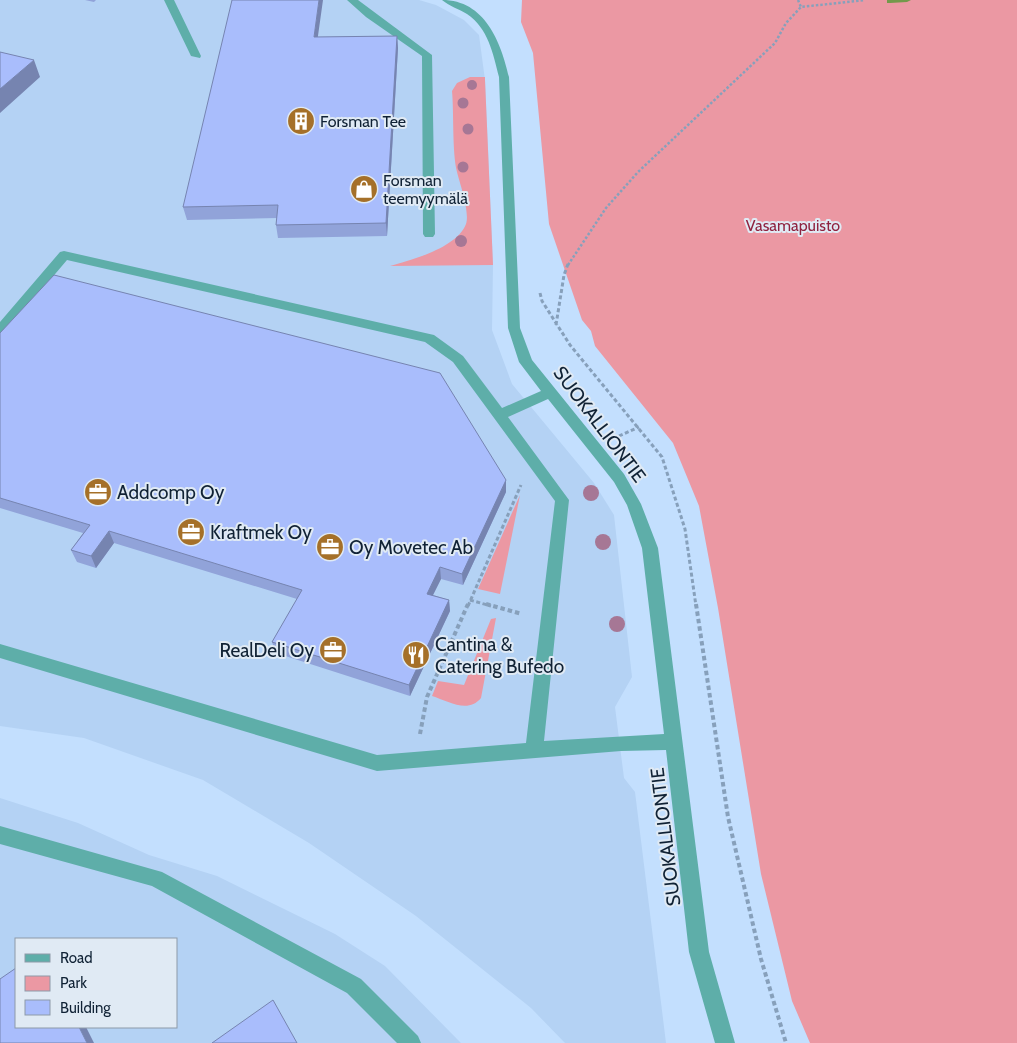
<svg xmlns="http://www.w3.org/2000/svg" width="1017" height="1043" font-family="Cabin,sans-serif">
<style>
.built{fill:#b4d2f4;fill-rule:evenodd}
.green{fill:#eb98a3}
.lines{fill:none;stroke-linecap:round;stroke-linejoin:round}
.stream{fill:#73994b;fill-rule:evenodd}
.path-far2{stroke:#87a0bb;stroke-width:2.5;stroke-dasharray:2.5 2;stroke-linecap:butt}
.path-far1{stroke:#87a0bb;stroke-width:3;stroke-dasharray:4 2.5;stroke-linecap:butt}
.path{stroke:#87a0bb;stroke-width:4;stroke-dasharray:4.5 3;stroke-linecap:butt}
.minor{fill:#5eaea9;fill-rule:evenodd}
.tree{fill:#a67795}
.wall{fill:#91a3d9}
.shaded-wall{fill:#7684b0}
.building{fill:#a9bdfc;stroke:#7684b0}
.labels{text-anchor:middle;stroke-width:4;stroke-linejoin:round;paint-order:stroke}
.far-poi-label{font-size:16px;fill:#102235;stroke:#e0eaf4;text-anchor:start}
.far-park-label{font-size:16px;fill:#8f223f;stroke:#e0eaf4}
.street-label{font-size:19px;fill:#102235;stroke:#e0eaf4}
.poi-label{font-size:19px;fill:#102235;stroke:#e0eaf4;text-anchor:start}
</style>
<rect width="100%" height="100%" fill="#c3dffe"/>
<path class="built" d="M0,0H419L436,5L464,20L479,35L485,80L493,265L492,330L512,384L594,483L614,515L632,677L615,707L624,778L635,792L666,1043H565L531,1008L416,916L309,843L203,780L84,738L0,726Z
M0,798L78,823L149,855L217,876L335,934L385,966L461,1043H0ZM16,939H176V1027H16Z"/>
<path class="green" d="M522,0H1017V1043H810L792,1001L761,874L718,608L699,506L673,443L595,346L591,331L582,320L549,224L533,53L521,22Z
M470,77H485V80L493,265L390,266C411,260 457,248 466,224C470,212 460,184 457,172C452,152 454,113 452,91L457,83Z
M520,495L500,594L478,589Z
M496,618L481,698C468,714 448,701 432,696L438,681L464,685L491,619Z"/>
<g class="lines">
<path class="stream" d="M887,0H911L907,2L890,3H887Z"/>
<path class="path-far2" d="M798,0L801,7
M568,265L606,208L638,172L775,43L786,23L801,7L865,0"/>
<path class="path-far1" d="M540,293L542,301L570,345L662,457L685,529L696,606
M556,325L564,275L568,264
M619,436L639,427
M470,600L491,606
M468,606L521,485"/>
<path class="path" d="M486,604L522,614
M696,604L728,817L761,959L786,1043
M420,734L427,697L468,604"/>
<path class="minor" d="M164,0H174L201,56L200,58L191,56Z
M347,0H358L432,55L435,234L433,237H425L423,234L422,56L366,17Z
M442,0C485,0 501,42 509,77L520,328L532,360L624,474L641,504L658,548L709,952L735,1043H715L689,952L666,750L621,751L377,771L0,658V644L377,755L526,743L555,501L453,362L425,342L67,260L5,333L0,334V322L60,252L64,251L434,335L463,356L502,408L541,391L519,362L508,328L499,77C493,53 488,28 467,14C459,9 449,6 442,0ZM548,399L614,482L627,505L642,548L664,734L544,741L569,500L508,417Z
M0,826L162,872L361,979L418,1036L421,1043H397L347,993L152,886L0,844Z"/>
</g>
<g class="tree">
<circle cx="472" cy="85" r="5"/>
<circle cx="463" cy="103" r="5.5"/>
<circle cx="468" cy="129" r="5.5"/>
<circle cx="463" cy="167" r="5.5"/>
<circle cx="461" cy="241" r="6"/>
<circle cx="591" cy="493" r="8"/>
<circle cx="603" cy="542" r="8"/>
<circle cx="617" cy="624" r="8"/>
</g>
<path class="wall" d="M85,0H96L94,2Z
M397,36L398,48L387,236L278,238L276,225L277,218L187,220L183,207L317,37Z
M0,333L506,480V492L463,585L441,579L433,595L449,600L450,611L410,696L276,653L272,642L297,599L114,543L96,568L77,562L71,550L83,533L0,508Z"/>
<path class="shaded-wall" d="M319,0H323L316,50L314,37Z
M397,36L398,48L387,236L386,223Z
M34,60L40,77L0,113V89Z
M506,480V492L463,585L462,574Z
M109,531L114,543L96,568L91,556Z
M440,567L441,579L428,605L427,594Z
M449,600L450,611L410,696L409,685Z
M79,1027H86L94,1043H87Z"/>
<path class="building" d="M232,0H319L314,37L397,36L386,223L276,225L278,205L183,207Z
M0,52L34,60L0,89Z
M54,275L440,373L506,480L462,574L440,567L427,594L449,600L409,685L272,642L302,590L109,531L91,556L71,550L90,525L0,498V333Z
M16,968V1027H79L87,1043H0V979Z
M273,1000L297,1043H212Z"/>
<defs>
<g id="building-disc" transform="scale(1.4375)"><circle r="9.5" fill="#a57029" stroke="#e0eaf4"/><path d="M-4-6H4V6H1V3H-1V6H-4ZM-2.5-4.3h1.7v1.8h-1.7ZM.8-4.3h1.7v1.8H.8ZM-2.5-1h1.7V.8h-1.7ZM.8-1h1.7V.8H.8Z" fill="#fff"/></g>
<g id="shop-disc" transform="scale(1.4375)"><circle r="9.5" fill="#a57029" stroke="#e0eaf4"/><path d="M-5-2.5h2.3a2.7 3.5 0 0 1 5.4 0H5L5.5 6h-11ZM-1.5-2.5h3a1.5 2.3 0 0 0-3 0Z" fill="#fff"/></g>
<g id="office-disc" transform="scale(1.4375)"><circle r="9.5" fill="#a57029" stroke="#e0eaf4"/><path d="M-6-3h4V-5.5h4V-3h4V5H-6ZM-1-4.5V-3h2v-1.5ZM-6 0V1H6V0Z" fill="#fff"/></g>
<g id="restaurant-disc" transform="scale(1.4375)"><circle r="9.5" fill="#a57029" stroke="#e0eaf4"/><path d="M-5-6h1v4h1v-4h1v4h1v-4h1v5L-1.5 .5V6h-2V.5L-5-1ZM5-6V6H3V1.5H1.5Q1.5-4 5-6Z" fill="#fff"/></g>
</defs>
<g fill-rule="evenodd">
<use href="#building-disc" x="301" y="121"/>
<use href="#shop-disc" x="364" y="189"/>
<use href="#office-disc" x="98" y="492"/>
<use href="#office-disc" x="191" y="532"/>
<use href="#office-disc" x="330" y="547"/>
<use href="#office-disc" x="333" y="650"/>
<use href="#restaurant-disc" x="416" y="655"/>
</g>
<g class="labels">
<g class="far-poi-label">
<text x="320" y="127">Forsman Tee</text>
<text x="383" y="186">Forsman<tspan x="383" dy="18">teemyymälä</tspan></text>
</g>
<g class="far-park-label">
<text x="793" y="231">Vasamapuisto</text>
</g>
<g class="street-label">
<text transform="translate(600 424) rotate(53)" y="7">SUOKALLIONTIE</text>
<text transform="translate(665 837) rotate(-97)" y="7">SUOKALLIONTIE</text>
</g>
<g class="poi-label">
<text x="117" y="499">Addcomp Oy</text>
<text x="210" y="539">Kraftmek Oy</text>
<text x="349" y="554">Oy Movetec Ab</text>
<text x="435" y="651">Cantina &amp;<tspan x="435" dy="22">Catering Bufedo</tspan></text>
<text x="314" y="657" text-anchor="end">RealDeli Oy</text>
</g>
</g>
<rect x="15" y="938" width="162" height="90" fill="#e0eaf4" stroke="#8d9aa8"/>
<rect x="25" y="954" width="25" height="8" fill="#5eaea9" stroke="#8d9aa8"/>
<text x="60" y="963" font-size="15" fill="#102235">Road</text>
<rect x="25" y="976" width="25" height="15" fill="#eb98a3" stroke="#8d9aa8"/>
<text x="60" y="988" font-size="15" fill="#102235">Park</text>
<rect x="25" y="1000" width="25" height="15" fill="#a9bdfc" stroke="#8d9aa8"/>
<text x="60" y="1013" font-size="15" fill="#102235">Building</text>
</svg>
